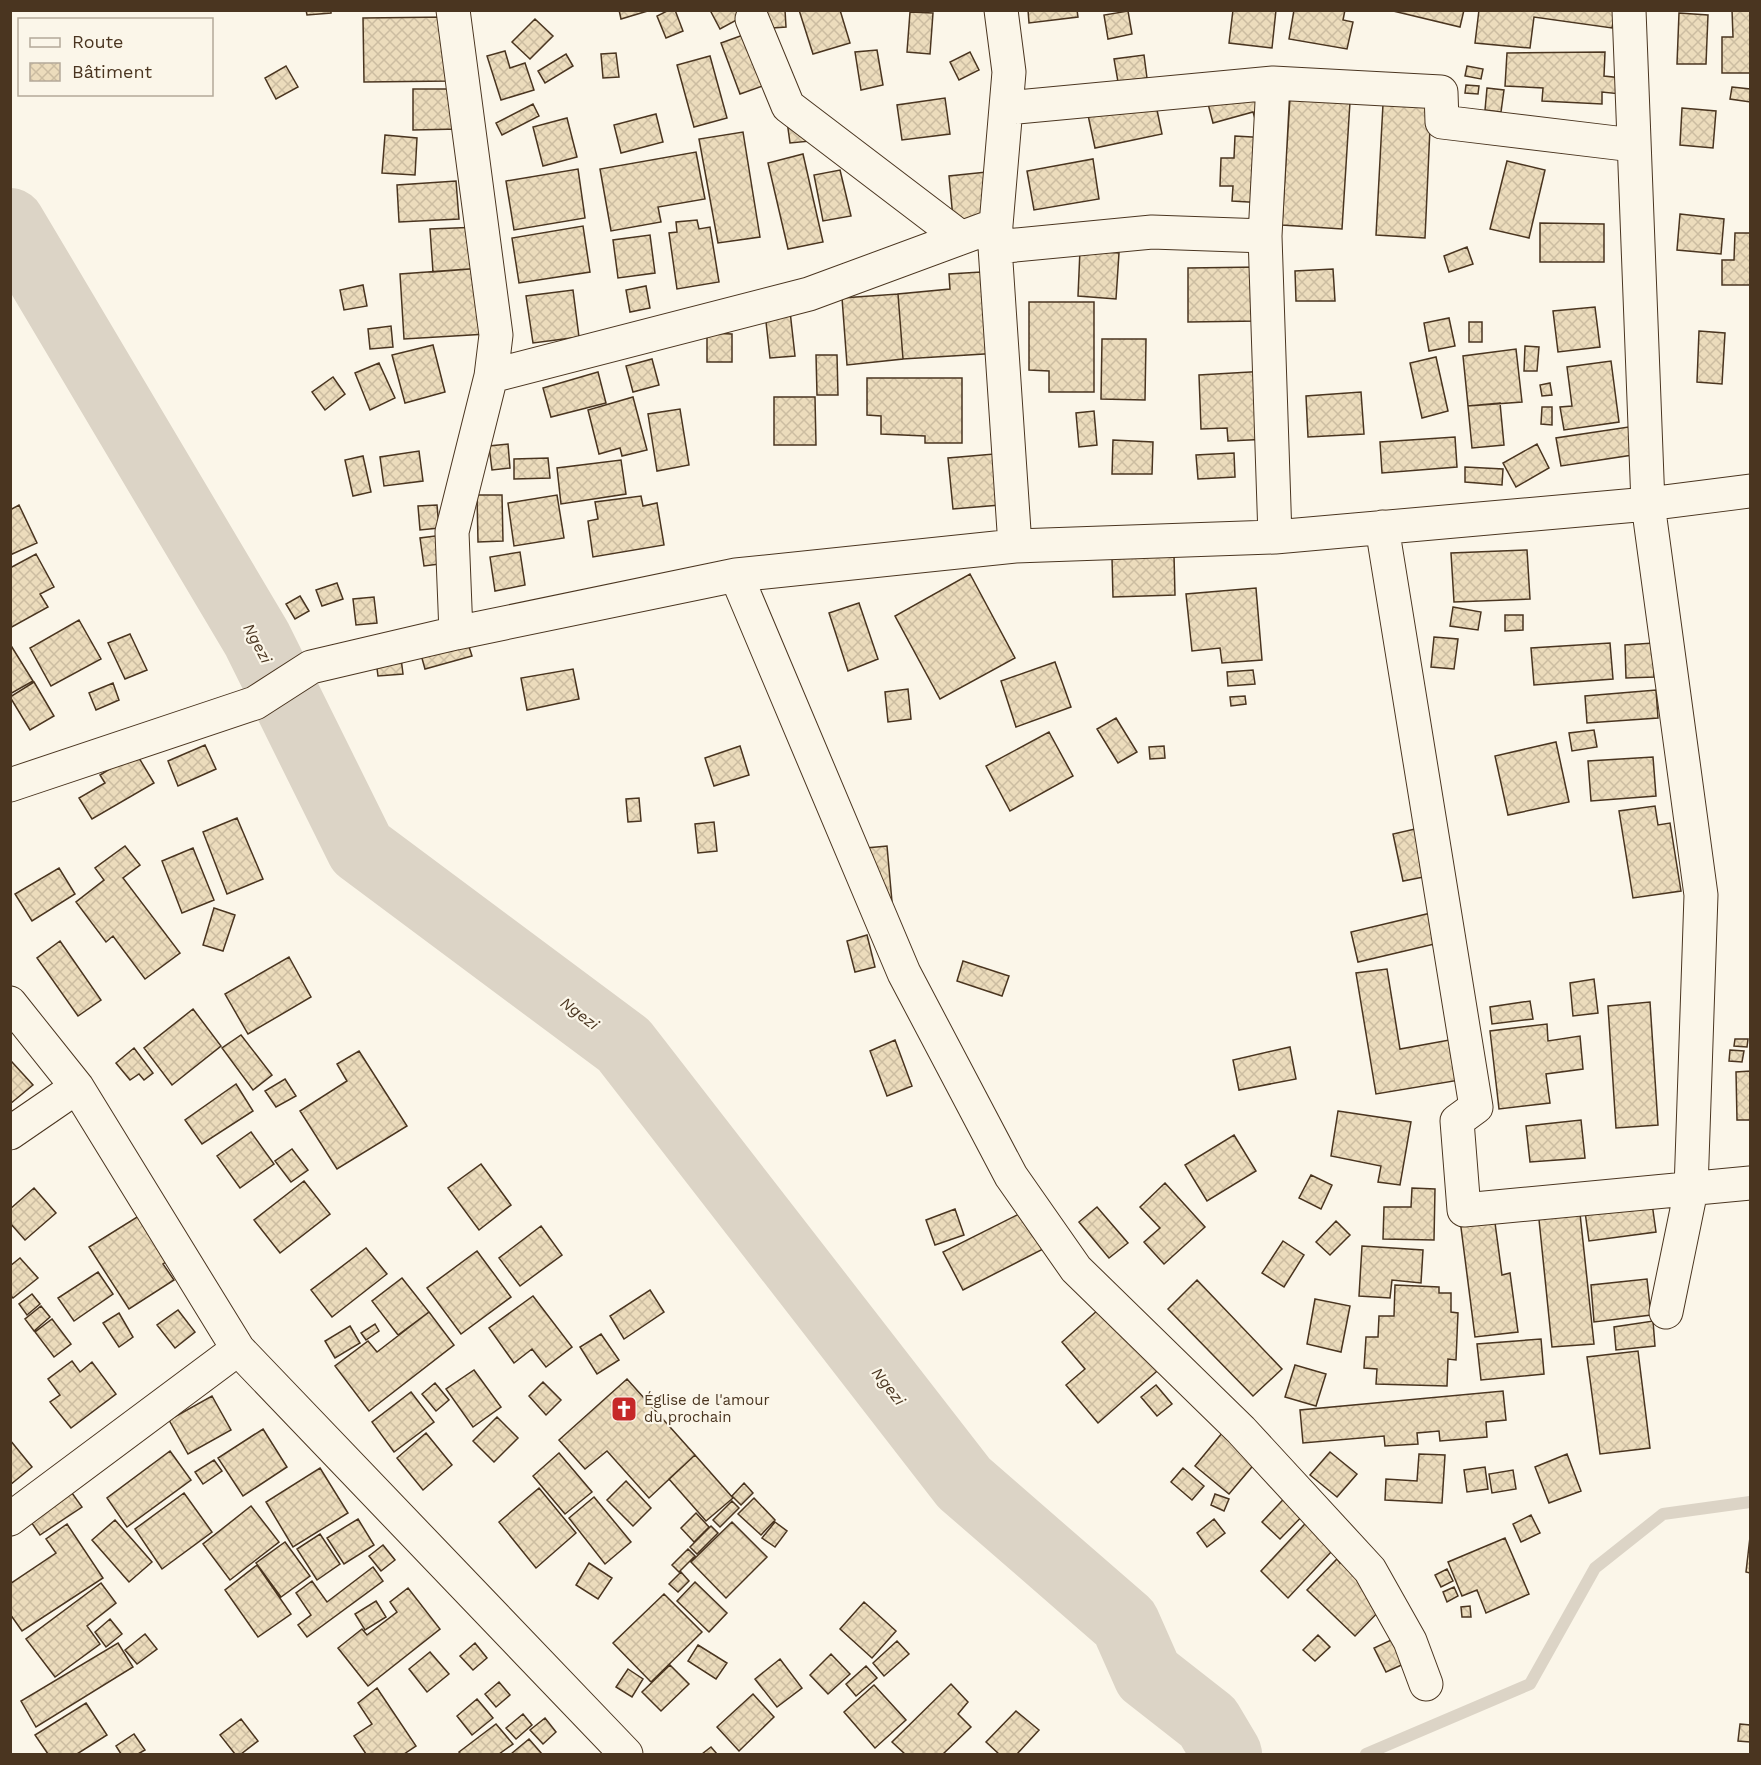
<svg xmlns="http://www.w3.org/2000/svg" width="1761" height="1765" font-family="'Work Sans',sans-serif">
<style>
.lines{fill:none;stroke-linecap:round;stroke-linejoin:round}
.stream{stroke:#dcd4c6;stroke-width:12}
.river{stroke:#dcd4c6;stroke-width:70}
.building{fill:url(#building-cross-hatch);stroke:#4a3520;stroke-width:1.5}
.minor-casing{stroke:#4a3520;stroke-width:35}
.minor{stroke:#fbf6e9;stroke-width:33}
.labels{text-anchor:middle;stroke-width:4.5;stroke-linejoin:round;paint-order:stroke}
.poi-label{font-size:15px;fill:#4a3520;stroke:#fbf6e9;text-anchor:start}
.water-label{font-size:16px;font-style:italic;fill:#4a3520;stroke:#fbf6e9}
</style>
<defs>
<pattern id="building-cross-hatch" width="8" height="8" patternUnits="userSpaceOnUse" patternTransform="scale(1.5)"><rect width="8" height="8" fill="#ecdcbc"/><path d="M0 0l8 8M0 8l8-8" fill="none" stroke="#ccbda1"/></pattern>
</defs>
<rect width="100%" height="100%" fill="#fbf6e9"/>
<g class="lines">
<path class="stream" d="M1366,1754L1530,1684L1595,1568L1663,1514L1750,1502"/>
<path class="river" d="M10,223L257,639L361,849L624,1045L964,1483L1125,1623L1148,1675L1208,1722L1227,1754"/>
</g>
<path class="building" d="M306,10H331V13L307,15Z
M619,10H651L621,19Z
M669,10H675L683,31L666,38L657,16Z
M710,10H741L744,16L720,29Z
M758,10H785L786,27L760,29Z
M799,10H840L850,43L813,54Z
M1028,10H1077L1078,17L1029,23Z
M1233,10H1276L1272,48L1229,43Z
M1294,10H1345L1343,20L1353,22L1347,49L1289,39Z
M1389,10H1464L1460,27Z
M1479,10H1615L1612,28L1534,17L1530,48L1475,43Z
M1732,10H1750V73H1722V37H1733Z
M1128,11L1132,34L1108,39L1104,15Z
M910,12L933,13L930,54L907,52Z
M1679,13L1708,15L1706,64H1677Z
M449,17L450,81L364,82L363,18Z
M535,19L553,36L530,59L512,42Z
M757,30L777,81L740,94L721,43Z
M877,50L883,85L861,90L855,52Z
M505,51L510,68L525,63L534,90L501,100L487,56Z
M970,52L979,70L959,80L950,62Z
M1605,52L1604,76L1622,78L1621,94L1602,92V104L1542,101L1543,88L1505,86L1507,53Z
M616,53L619,77L603,78L601,54Z
M566,54L573,66L545,83L538,71Z
M1144,55L1147,78L1118,82L1114,59Z
M710,56L727,118L694,127L677,65Z
M286,66L298,87L276,99L265,78Z
M1467,66L1483,69L1481,79L1465,76Z
M1271,79L1258,129L1253,112L1213,123L1206,96Z
M1466,85L1479,86L1478,94L1465,93Z
M1152,86L1162,134L1095,148L1085,101Z
M1732,87L1750,89V102L1730,99Z
M1487,88L1504,90L1501,112L1485,110Z
M413,89H459V129L413,130Z
M945,98L950,134L902,140L897,105Z
M1290,98L1350,102L1342,229L1282,225Z
M533,104L539,116L502,135L496,123Z
M1383,104L1431,106L1425,238L1376,235Z
M1682,108L1716,111L1713,148L1680,145Z
M656,114L663,142L621,153L614,125Z
M567,118L577,157L543,166L533,127Z
M787,121L811,141L790,143Z
M743,132L760,237L718,243L699,139Z
M385,135L417,138L415,175L382,173Z
M1235,136L1269,138L1265,203L1232,201L1233,186H1220L1221,158H1234Z
M696,152L705,199L658,207L661,222L611,231L600,169Z
M803,154L823,242L788,249L768,163Z
M1093,159L1099,199L1034,210L1027,171Z
M1507,161L1545,170L1529,238L1490,229Z
M578,169L585,218L514,230L506,181Z
M840,170L851,216L823,221L814,175Z
M996,171L1002,225L954,229L949,176Z
M456,181L459,219L399,222L397,185Z
M1680,214L1724,219L1721,254L1677,250Z
M697,220L699,229L710,227L719,282L677,289L669,233L677,232L676,222Z
M1540,223L1604,224V262H1540Z
M583,226L590,272L519,283L512,238Z
M480,227L482,268L433,272L430,229Z
M1735,233H1750V285H1722V260H1734Z
M650,235L655,273L618,278L613,240Z
M1467,247L1473,264L1449,272L1444,256Z
M1080,250L1119,253L1116,299L1078,296Z
M1259,267V321L1188,322V268Z
M482,268L487,334L404,339L400,274Z
M1333,269L1335,301H1296L1295,271Z
M981,272L1000,353L903,359L898,294L950,289L949,274Z
M363,285L367,306L344,310L340,290Z
M646,286L650,308L630,312L626,290Z
M573,290L579,337L533,343L526,296Z
M898,294L903,359L847,365L842,298Z
M1029,302H1094V392H1049V371L1029,370Z
M1595,307L1600,347L1558,352L1553,311Z
M790,311L795,356L770,358L765,313Z
M1449,318L1455,346L1429,351L1424,323Z
M1469,322H1482V342H1469Z
M391,326L393,347L370,349L368,329Z
M1699,331L1725,333L1722,384L1697,382Z
M707,333L732,334V362H707Z
M1102,339H1146L1145,400L1101,399Z
M433,345L445,392L405,403L392,355Z
M1525,346L1539,347L1537,371H1524Z
M1516,349L1522,402L1468,406L1463,356Z
M816,355H837L838,395H817Z
M1436,357L1448,411L1422,418L1410,363Z
M652,359L659,385L633,392L626,366Z
M1611,361L1619,422L1564,430L1560,407L1572,406L1567,367Z
M379,363L395,398L370,410L355,373Z
M1267,371L1270,439L1228,441L1227,428L1201,429L1199,375Z
M598,372L606,403L551,417L543,388Z
M333,377L345,394L325,410L312,392Z
M867,378H962V443H925V436L881,434V416L867,415Z
M1550,383L1552,395L1542,396L1540,385Z
M1361,392L1364,434L1308,437L1306,396Z
M633,397L647,450L622,456L620,448L599,454L588,410Z
M774,397H815L816,445H774Z
M1500,403L1504,445L1472,448L1468,406Z
M1542,407H1552V425L1541,424Z
M680,409L689,465L657,471L648,414Z
M1094,411L1097,445L1079,447L1076,413Z
M1635,426L1639,454L1561,466L1556,438Z
M1455,437L1457,467L1382,473L1380,442Z
M1113,440L1153,442L1152,474H1112Z
M508,444L510,468L492,470L489,446Z
M1537,444L1549,468L1516,487L1503,463Z
M419,451L423,481L384,486L380,457Z
M1234,453L1235,477L1198,479L1196,455Z
M994,454L1000,505L953,509L948,458Z
M363,456L371,492L353,496L345,460Z
M548,458L550,478L514,479V459Z
M621,460L626,494L561,504L557,468Z
M1465,467L1503,469L1502,485L1465,482Z
M477,495H502L503,541L478,542Z
M557,495L564,538L514,546L508,503Z
M641,496L643,506L657,503L664,545L593,557L588,521L598,519L595,502Z
M19,505L37,543L10,555V510Z
M437,505L439,528L420,530L418,506Z
M443,535L447,563L424,566L420,538Z
M1527,550L1530,599L1454,602L1451,553Z
M520,552L525,585L495,591L490,557Z
M36,554L54,587L40,594L48,607L10,628V568Z
M1174,555L1175,595L1113,597L1112,558Z
M970,574L1015,658L940,699L895,616Z
M337,583L343,599L322,606L316,590Z
M1256,588L1262,660L1222,663L1220,648L1192,651L1186,594Z
M300,596L309,611L295,619L286,604Z
M374,597L377,623L356,625L353,599Z
M859,603L878,659L848,671L829,613Z
M1453,607L1481,612L1478,630L1450,626Z
M1505,615H1523V630L1505,631Z
M79,620L101,659L51,686L30,648Z
M464,631L472,656L425,669L418,644Z
M130,634L147,670L125,679L108,643Z
M1434,637L1458,639L1454,669L1431,667Z
M1610,643L1613,679L1534,685L1531,648Z
M1653,643L1654,677L1626,678L1625,645Z
M10,644L33,681L10,694Z
M400,650L403,674L378,676L375,653Z
M1055,662L1071,707L1016,727L1001,681Z
M573,669L579,699L527,710L521,678Z
M1253,670L1255,684L1228,686L1227,672Z
M34,682L54,716L30,730L10,697Z
M113,683L119,700L96,710L89,693Z
M908,689L911,719L888,722L885,692Z
M1656,690L1658,718L1587,723L1585,696Z
M1245,696L1246,704L1231,706L1230,697Z
M1116,718L1137,752L1118,763L1097,729Z
M1594,730L1597,747L1572,751L1569,733Z
M1049,732L1073,776L1010,811L986,766Z
M1556,742L1569,802L1508,815L1495,756Z
M205,745L216,769L178,786L168,761Z
M740,746L749,775L714,786L705,758Z
M1164,746L1165,758L1150,759L1149,747Z
M136,753L154,783L92,819L79,798L105,783L100,775Z
M1653,757L1656,796L1591,801L1588,761Z
M639,798L641,821L628,822L626,799Z
M1655,806L1658,825L1670,823L1681,891L1633,898L1619,811Z
M237,818L263,879L227,894L203,832Z
M714,822L717,851L698,853L695,824Z
M1424,827L1434,875L1403,881L1393,834Z
M125,846L140,865L123,878L180,953L145,979L113,936L106,942L76,902L104,880L95,868Z
M887,846L893,913L866,848Z
M193,848L214,900L182,913L162,861Z
M59,868L75,894L32,921L15,894Z
M214,908L235,915L223,951L203,945Z
M1435,912L1443,942L1358,962L1351,932Z
M867,935L875,967L855,972L847,941Z
M60,941L101,1000L78,1016L37,958Z
M289,957L311,997L248,1034L225,994Z
M963,961L1009,976L1002,996L957,981Z
M1387,969L1400,1049L1471,1036L1478,1077L1376,1094L1356,973Z
M1594,979L1598,1013L1573,1016L1570,983Z
M1530,1001L1533,1019L1492,1024L1490,1007Z
M1650,1002L1658,1125L1616,1128L1608,1006Z
M193,1009L221,1046L172,1085L144,1048Z
M1547,1024L1548,1041L1580,1036L1583,1069L1546,1074L1550,1103L1499,1109L1490,1031Z
M241,1035L272,1075L253,1090L222,1048Z
M1735,1039H1748L1747,1047L1734,1046Z
M895,1040L912,1086L887,1096L870,1051Z
M1290,1047L1296,1079L1239,1090L1233,1060Z
M134,1048L153,1073L144,1080L139,1074L130,1080L116,1063Z
M1730,1050L1744,1051L1742,1062L1729,1061Z
M359,1051L407,1126L337,1169L300,1111L347,1081L337,1064Z
M12,1062L33,1085L10,1104V1063Z
M1750,1071V1120H1737L1736,1072Z
M285,1079L296,1096L276,1107L265,1091Z
M236,1084L253,1111L202,1144L185,1120Z
M1338,1111L1411,1122L1400,1185L1378,1182L1381,1166L1331,1156Z
M1581,1120L1585,1158L1530,1162L1526,1126Z
M251,1132L274,1164L240,1188L217,1156Z
M1234,1135L1256,1171L1207,1201L1185,1165Z
M292,1149L308,1170L291,1182L275,1161Z
M481,1164L511,1205L479,1230L448,1188Z
M1311,1175L1332,1185L1321,1209L1299,1198Z
M304,1181L330,1214L280,1253L254,1220Z
M1165,1183L1205,1227L1164,1264L1144,1242L1160,1228L1140,1207Z
M34,1188L56,1213L25,1240L10,1223V1209Z
M1412,1188L1435,1189L1434,1240L1383,1239L1384,1207H1411Z
M1650,1189L1656,1232L1589,1241L1583,1197Z
M1578,1195L1594,1344L1552,1347L1537,1200Z
M1097,1207L1128,1243L1109,1258L1079,1222Z
M1031,1208L1049,1246L963,1290L943,1252Z
M1493,1208L1502,1275L1510,1273L1518,1332L1475,1337L1459,1212Z
M150,1209L179,1253L163,1264L174,1280L129,1309L89,1247Z
M955,1209L964,1235L935,1245L926,1220Z
M1336,1221L1350,1235L1330,1255L1316,1242Z
M541,1226L562,1255L520,1286L499,1258Z
M1283,1241L1304,1255L1284,1287L1262,1273Z
M1362,1246L1423,1250L1421,1283L1392,1280L1390,1298L1359,1296Z
M366,1248L387,1274L332,1317L311,1290Z
M477,1251L511,1297L461,1334L427,1288Z
M20,1258L38,1278L13,1298L10,1295V1266Z
M98,1272L113,1294L74,1321L58,1298Z
M402,1278L429,1312L398,1335L372,1301Z
M1647,1279L1651,1315L1594,1322L1591,1285Z
M1197,1280L1282,1369L1253,1396L1168,1309Z
M1395,1285L1439,1287V1293H1451V1312L1458,1313L1456,1360L1448,1359L1447,1386L1376,1384L1377,1369L1364,1368L1366,1337H1378L1379,1316H1394Z
M650,1290L664,1312L624,1339L610,1316Z
M32,1294L40,1304L27,1315L19,1304Z
M533,1296L572,1347L546,1367L532,1349L514,1363L489,1328Z
M1315,1299L1350,1306L1341,1352L1307,1344Z
M1108,1301L1164,1365L1098,1423L1066,1385L1085,1369L1062,1342Z
M41,1306L50,1317L34,1331L25,1319Z
M178,1310L195,1332L175,1348L157,1325Z
M429,1312L454,1345L369,1411L335,1366L368,1341L377,1352Z
M119,1313L133,1337L119,1347L103,1323Z
M52,1319L71,1344L54,1357L35,1332Z
M1653,1321L1655,1346L1616,1350L1614,1327Z
M375,1324L379,1331L366,1340L361,1333Z
M350,1326L360,1343L335,1358L325,1341Z
M601,1334L619,1360L597,1374L580,1347Z
M1541,1339L1544,1374L1481,1380L1477,1344Z
M1638,1351L1650,1448L1600,1454L1587,1357Z
M72,1361L80,1372L92,1362L116,1394L71,1428L50,1402L60,1395L48,1379Z
M1295,1365L1326,1374L1316,1406L1285,1397Z
M474,1370L501,1407L473,1427L446,1389Z
M627,1379L695,1455L649,1498L607,1451L585,1469L559,1440Z
M543,1382L561,1400L546,1415L529,1396Z
M435,1383L449,1400L436,1411L422,1394Z
M1156,1385L1172,1404L1157,1416L1141,1397Z
M1503,1391L1506,1420L1486,1422L1487,1437L1440,1441L1439,1431L1417,1433L1418,1444L1385,1446L1384,1436L1303,1443L1300,1410Z
M411,1392L434,1422L394,1452L372,1422Z
M212,1396L231,1430L188,1454L169,1420Z
M497,1417L518,1438L494,1462L473,1441Z
M1227,1427L1262,1455L1229,1494L1195,1466Z
M263,1429L287,1467L243,1496L218,1458Z
M426,1433L452,1465L423,1490L397,1458Z
M10,1440L32,1467L10,1485Z
M170,1451L191,1480L127,1527L107,1498Z
M1330,1452L1357,1474L1337,1497L1310,1475Z
M559,1453L592,1492L565,1514L533,1476Z
M1419,1454L1445,1455L1442,1503L1385,1500L1386,1479L1417,1481Z
M1567,1454L1581,1491L1549,1503L1535,1467Z
M695,1455L733,1498L706,1521L669,1479Z
M214,1460L222,1471L203,1484L195,1472Z
M1485,1467L1488,1489L1467,1492L1464,1470Z
M320,1468L348,1513L293,1547L266,1502Z
M1183,1468L1204,1486L1192,1500L1171,1482Z
M1513,1470L1516,1489L1492,1493L1489,1474Z
M626,1481L651,1508L633,1526L607,1500Z
M744,1483L753,1493L741,1505L732,1496Z
M67,1486L82,1507L40,1535L25,1513Z
M539,1488L576,1533L536,1568L499,1522Z
M1293,1489L1312,1506L1280,1539L1262,1522Z
M184,1493L212,1532L162,1569L135,1529Z
M1215,1494L1229,1499L1224,1511L1211,1505Z
M594,1497L631,1542L605,1564L569,1518Z
M754,1498L775,1520L761,1535L738,1514Z
M732,1501L739,1508L720,1527L713,1520Z
M251,1506L279,1542L230,1580L203,1544Z
M1317,1511L1345,1537L1288,1598L1261,1571Z
M696,1513L709,1527L694,1542L681,1528Z
M1531,1515L1540,1533L1521,1542L1513,1524Z
M358,1519L374,1545L344,1564L327,1538Z
M1214,1519L1225,1533L1207,1547L1197,1533Z
M115,1520L152,1562L129,1582L92,1540Z
M732,1522L767,1557L726,1598L691,1562Z
M775,1522L787,1531L775,1547L762,1538Z
M67,1524L103,1578L22,1631L10,1614V1584L56,1553L46,1539Z
M711,1526L718,1533L697,1554L690,1547Z
M320,1534L340,1564L317,1580L297,1549Z
M1750,1537V1573L1746,1572Z
M1505,1538L1529,1594L1486,1613L1477,1590L1462,1596L1448,1562Z
M285,1542L310,1576L281,1597L256,1563Z
M383,1545L395,1560L381,1571L369,1556Z
M688,1549L695,1556L679,1572L672,1565Z
M1353,1549L1386,1604L1355,1636L1307,1590L1337,1559L1340,1563Z
M589,1563L612,1578L598,1599L576,1585Z
M257,1565L291,1614L258,1637L225,1590Z
M373,1567L383,1581L307,1637L298,1625L311,1615L296,1593L312,1581L327,1602Z
M1447,1569L1453,1581L1441,1587L1435,1575Z
M681,1572L689,1581L678,1592L669,1584Z
M695,1582L727,1613L709,1632L677,1601Z
M101,1583L116,1603L87,1626L100,1644L55,1677L26,1639Z
M1454,1587L1458,1596L1447,1602L1443,1592Z
M408,1588L440,1629L368,1686L338,1648L362,1629L367,1635L397,1612L390,1602Z
M664,1594L702,1632L651,1682L613,1643Z
M376,1601L386,1617L365,1630L355,1614Z
M864,1602L896,1631L872,1658L840,1629Z
M1470,1606L1471,1617H1462L1461,1607Z
M110,1619L122,1634L106,1647L95,1632Z
M1406,1633L1417,1658L1386,1672L1374,1648Z
M145,1634L157,1649L137,1664L125,1650Z
M1318,1635L1330,1647L1315,1661L1303,1650Z
M897,1641L909,1654L884,1676L873,1663Z
M118,1643L133,1667L36,1727L21,1701Z
M475,1643L487,1658L473,1670L460,1656Z
M698,1645L727,1663L716,1679L688,1661Z
M430,1652L449,1674L427,1692L409,1669Z
M831,1654L850,1674L828,1694L810,1675Z
M780,1659L802,1688L777,1707L755,1679Z
M670,1665L689,1684L661,1711L642,1692Z
M866,1666L877,1678L856,1696L846,1684Z
M628,1669L643,1679L632,1697L616,1687Z
M499,1682L510,1695L496,1707L485,1694Z
M951,1684L968,1702L958,1714L971,1727L943,1754H905L892,1742Z
M874,1685L906,1720L875,1748L844,1712Z
M377,1688L416,1746L404,1754H366L354,1736L372,1724L358,1703Z
M753,1694L774,1717L739,1751L717,1727Z
M477,1699L493,1718L472,1735L457,1716Z
M86,1703L107,1735L77,1754H48L35,1735Z
M1016,1711L1039,1730L1017,1754H999L986,1742Z
M523,1714L532,1725L516,1739L506,1728Z
M545,1718L556,1732L543,1744L530,1730Z
M241,1719L258,1741L241,1754H235L220,1735Z
M496,1724L513,1744L499,1754H461L459,1752Z
M1740,1724L1750,1725V1742L1738,1741Z
M134,1734L145,1750L138,1754H121L116,1746Z
M529,1739L542,1754H511Z
M711,1747L717,1754H702Z"/>
<g class="lines">
<g class="minor-casing">
<path id="minor" d="M453,10L496,335L491,376L452,532L456,633
M1001,10L1009,72L996,225L995,247L1015,546
M1629,10L1648,504L1701,895L1691,1190L1666,1312
M752,19L788,106L960,237
M1273,83L1265,236L1275,537
M1006,108L1273,83L1441,92L1442,122L1633,145
M995,247L1152,232L1265,236
M491,376L809,294L996,225
M1382,527L1476,1107L1457,1121L1464,1210L1750,1183
M736,575L904,973L1011,1176L1076,1269L1241,1430L1370,1570L1410,1641L1426,1684
M10,785L255,703L311,667L456,633L736,575L1015,546L1275,537L1648,504L1750,491
M10,1003L77,1087L238,1349L626,1754
M10,1133L77,1087
M10,1519L238,1349"/>
</g>
<use href="#minor" class="minor"/>
</g>
<defs>
<g id="church-square" transform="scale(1.35)"><rect x="-9" y="-9" width="18" height="18" rx="4" fill="#c62828" stroke="#fbf6e9"/><path d="M-1.2-6h2.4v3.5h3.3v2.4h-3.3V6h-2.4V-.1h-3.3v-2.4h3.3Z" fill="#fff"/></g>
</defs>
<g fill-rule="evenodd">
<use href="#church-square" x="624" y="1409"/>
</g>
<g class="labels">
<g class="poi-label">
<text x="644" y="1405">Église de l'amour<tspan x="644" dy="17">du prochain</tspan></text>
</g>
<g class="water-label">
<text transform="translate(258 643) rotate(62)" y="6">Ngezi</text>
<text transform="translate(580 1013) rotate(37)" y="6">Ngezi</text>
<text transform="translate(889 1386) rotate(52)" y="6">Ngezi</text>
</g>
</g>
<rect width="1761" height="1765" fill="none" stroke="#4a3520" stroke-width="24"/>
<rect x="18" y="18" width="195" height="78" fill="#fbf6e9" stroke="#b4a999" stroke-width="1.5"/>
<rect x="30" y="38" width="30" height="9" fill="#fbf6e9" stroke="#b4a999" stroke-width="1.5"/>
<text x="72" y="48" font-size="18" fill="#4a3520">Route</text>
<rect x="30" y="63" width="30" height="18" fill="url(#building-cross-hatch)" stroke="#b4a999" stroke-width="1.5"/>
<text x="72" y="78" font-size="18" fill="#4a3520">Bâtiment</text>
</svg>
